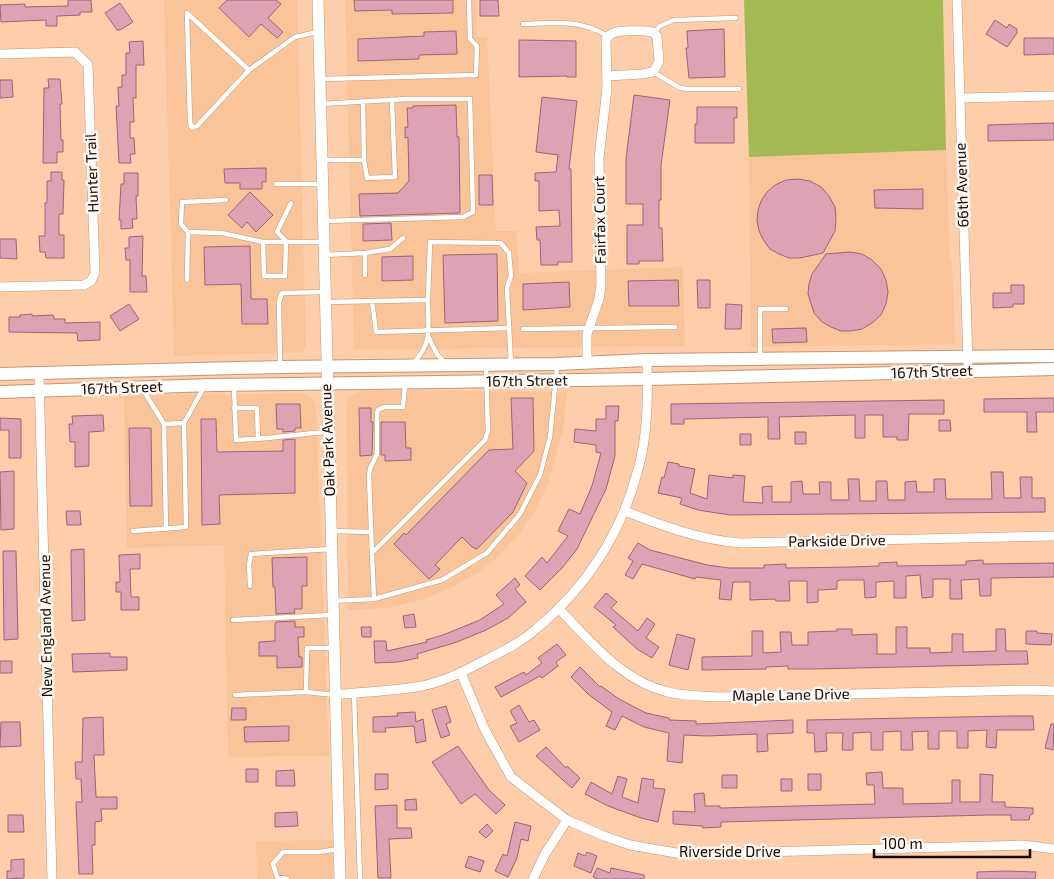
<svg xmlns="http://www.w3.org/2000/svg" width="1054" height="879" font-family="'Exo 2',sans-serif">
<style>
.built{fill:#fac49a}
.green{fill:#a3b954}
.building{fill:#dda3b4;stroke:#9a6475}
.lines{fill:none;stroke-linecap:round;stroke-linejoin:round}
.service-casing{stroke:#c39673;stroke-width:5.5}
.minor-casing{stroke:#c39673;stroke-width:10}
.tertiary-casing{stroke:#c39673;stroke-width:12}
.secondary-casing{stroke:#c39673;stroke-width:14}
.service{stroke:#fff;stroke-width:4.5}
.minor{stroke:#fff;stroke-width:9}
.tertiary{stroke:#fff;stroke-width:11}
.secondary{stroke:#fff;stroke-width:12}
.labels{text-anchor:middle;stroke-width:5;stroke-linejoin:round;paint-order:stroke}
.street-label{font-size:15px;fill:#170800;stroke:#fef9f5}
</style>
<rect width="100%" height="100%" fill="#fdcea9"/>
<path class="built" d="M164,0H297L306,346L302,352L174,356Z
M345,0H476L477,37H487L496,231H517L519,273L683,267L685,346L354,350Z
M946,150L950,259L952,263L955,344L751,347L749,157Z
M361,390L567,392L564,425L548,484L536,509L521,532L502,553L480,571L458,584L428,598L389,608L348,610L346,404L349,397Z
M302,393L312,398L316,406L329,756L228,757L224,545L127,548L124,396Z
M332,840L333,879H257L256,841Z"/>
<path class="green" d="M744,0H943L946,150L749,157Z"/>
<path class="building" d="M68,0H91L92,12H80V15L57,16V26H46V20L1,22L0,5L25,4V7L68,6Z
M227,0H276L281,4L268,18L283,32L277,38L261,24L249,37L219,8Z
M354,0H453V13L392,14V10L355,11Z
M480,0H498L499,16H480Z
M120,3L133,22L120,30H117L105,13Z
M995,20L1007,28L1009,24L1017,29V33L1007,47L986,34Z
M724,29L725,77L689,78L686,48H688L687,31Z
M456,31L457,54L419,55V59L358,61V39L424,36V32Z
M1024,38H1054V54L1024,55Z
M519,40L576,41V77H567V76L519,77Z
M143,41L144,65H136V98H133L134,122H130V138H134L135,154H130L131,163H119L116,106H119L118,87H122V75H126V53H130L129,42Z
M48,79H60L62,104H60L61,140H63V152H57V163H43L44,88H49Z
M0,80H12L13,97L0,98Z
M634,95L670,100L661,165V200H659V228H662L663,261H639V264H627V225H643V204H626V159Z
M542,97L577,101L569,169H571L572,262H558V265H541L540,240H537L536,227L560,226L559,210L539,211V181H535V173L556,172L558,155L536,152Z
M456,105L457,137H459L460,213L360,216L359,194L398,193L409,181L408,137L405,138V127H408L407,108H413V106Z
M697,107H737V118H734V143H695V124H697Z
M1054,123V140L988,141V125Z
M266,168V182H262V189H240V183H225L224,169Z
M51,172H62V180H64L63,214H59V235H64V258H46L45,252H40L39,236H45V203H47V181H51Z
M124,173H138V196H136L137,219H132L133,228L121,229V220H119L121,184H124Z
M479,175H492L493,205H479Z
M798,179L810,181L821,187L829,196L835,207L836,219L835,231L823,253L800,258H789L779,254L770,249L764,241L759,231L757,221L758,210L761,201L767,192L775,185L786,180Z
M923,189V209L875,208L874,190Z
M250,192L273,215L256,232L247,222L242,228L228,215Z
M391,223L392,240L363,241V224Z
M143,236L142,276H146L147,292H130V260H126L125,248H129V237Z
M0,239H16L17,259L0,258Z
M250,246L251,299H267L268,324H242L241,284L205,285L204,247Z
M850,252L862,254L872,260L881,269L886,280L888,292L886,304L881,315L872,323L862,329L851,331H841L831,327L822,322L814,313L808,294L809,284L812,274L826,254Z
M497,254L498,321L445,323L443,255Z
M413,256V280L382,281V257Z
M678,280L679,306H629L628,281Z
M697,280H710V308H698Z
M569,282L570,307L523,310V284Z
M1011,285H1024V304H1013V307L993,308V293H1011Z
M129,304L139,319L120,331L110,316Z
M726,304L742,305L741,329H725Z
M32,314V316L53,315L54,319H65V323L100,322V340L78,341L77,333L9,332V317H20V315Z
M806,328L807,342L773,343L772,329Z
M511,398H533L534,451L515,471L527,483L513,512L477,549L472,547L462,537L435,565L440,569L429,579L394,544L404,533L406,535L489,450L513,449Z
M1054,398V412H1036L1037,432H1027V412H984V399Z
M944,400V414H909L908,440H897V437H883V415H865V438H855V415L779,417L780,439H768V417L684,419V424H671V404Z
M276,404H300L301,428H295V431L283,432V429H277Z
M606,406H619L618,421H615V456L606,489L577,549L562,568L540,590L525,576L542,557L547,563L568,536L558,531L569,509L580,514L592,486L601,453L596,452V445L574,442L575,429L596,431V419H606Z
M359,408H371V422H373L372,455L360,456Z
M103,415L104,431L89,432V466L75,467V442H70L69,424H73L72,416Z
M0,418L21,419V458H9V430H0Z
M201,419H216L217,452L283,451V440L295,439V493L219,495L220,524L202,525Z
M939,420H950L951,431H939Z
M381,422H405L406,448H411V460L385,461V455H381Z
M129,428H151L152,506H130Z
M795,432H806V444H795Z
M740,434H751V445H740Z
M668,462L679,464V466L695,469L690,493L707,499L709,475L733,478V475L745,476L743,502L763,503L762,487L772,486V502H791V482L802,481L803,494H820L819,482H831V500H849L848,479H859L860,501H876V481H887L888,500H905V482L916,481L917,492H934V479H945L946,499H992L991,472H1003L1004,498H1021L1020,477H1032V498H1045V512L730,515L698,510L680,504L682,498L658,493L662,477L664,478Z
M14,471V529L1,530L0,472Z
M66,511H80L81,525H67Z
M638,543L650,550L707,565L729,568H764V565L786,564V568L850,567L879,566V563L897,562V566L966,565V561L983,560V564L1054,563V577L991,578V596H980L979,579L961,580L962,599H950V579H933V597L922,598L920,575L906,576V598H894V581L876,582V597L865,598L864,580H840L837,581V589L818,590V602L807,603V581H789L790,601H776L775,599L750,600V582H733L731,600L719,599L721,580L696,577L695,579L642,564L633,579L625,575L633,561L628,558Z
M84,549L85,620L72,621L71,550Z
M3,551H16L18,639L4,640Z
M140,554V569H130L131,597H139V610H121V592H116V582H120L119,555Z
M307,557V586H302V609H294L295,613L276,614L275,587H273L272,558Z
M515,578L520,585L515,589L526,602L508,618L486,630L457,642L417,654L418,658L398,662L375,663L374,641H386L387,651L427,642L426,640L443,635L480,620L504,604L496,595Z
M606,593L617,602L611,608L638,631L647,618L655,624L646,638L659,647L652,658L637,649L613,627L616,625L594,607Z
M414,614L416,627L405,628L403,616Z
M295,621V627H304V637H298L299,657H302V667L277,668V656H259V642L275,641V624L276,622Z
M361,627H371V637H362Z
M896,627H907V648H930V653L952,652V634H963V652L996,651V629H1005L1006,651H1027L1028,664L814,669H788V666L766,667V669L702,670V657L752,656V631H763V653L781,652L780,632H791L792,645H808V632L837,631V629H852V635L877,634V654H896Z
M1026,631H1037V633L1052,634L1051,645L1026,644Z
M677,634L695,639L688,670L669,665Z
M557,644L566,655L556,662L558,666L542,678L540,676L501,697L495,687L524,672L526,675L542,663L538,658Z
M110,653V657H127V670L73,672L72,654Z
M0,661H12V673H0Z
M580,667L600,687L601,686L619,699L646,713L669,718V720L696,721V724L793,720V733L767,734L768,751L757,752V734L707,736L684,735L682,763L667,761L669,733L644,727L622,716L615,730L606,726L612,712L588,694L571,677Z
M519,705L529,722L534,720L540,730L519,742L510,726L517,723L510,711Z
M446,706L451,722L446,724L450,735L441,738L432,710Z
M232,708H246V720H231Z
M415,712L416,722L423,719L426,741L416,743L414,726L385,728L386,732H373V717L398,716L397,713Z
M1011,716H1033L1034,730H997L996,748L986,747L987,730L968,731V748H957V731H939V749H928V731L912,732L913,750H901V731L883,732V750H871V732L853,733V750H842L843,733H826L827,751L815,752L814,733H807V720Z
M103,717L104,755H94L96,797H117V809H101L102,821L95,822V845H92L93,874H79L76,802H82L81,779H76L75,762H82L83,718Z
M1,722H20L21,746L0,747Z
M1051,724H1054L1053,750L1045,748Z
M289,726V741L245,742L244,727Z
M458,746L489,790L505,805L496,814L475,794L461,804L432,762Z
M546,747L566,768L567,766L580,778L572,788L536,756Z
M246,769H258V782H246Z
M294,770L295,786H276V771Z
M882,772L883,788H903V804L952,803V780H960V802H980V774L993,775L992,802H1005V807L1033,808V814L1030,815L1029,820H1011V815H988L721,822V827L703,828L702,826L673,824V811L695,812L694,794L704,793L705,806H720V808L875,804L874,785H867L866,773Z
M375,774H388V789L375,790Z
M808,774H821V790H808Z
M722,775H737V788H722Z
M618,776L627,779L622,797L638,803L642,778L654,780L653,788L665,789L658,822L641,818L608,806L585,794L591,782L612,794Z
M781,779H792V791H781Z
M416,799L417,810H405V800Z
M397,805V828H411L412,838L389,839L391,878H378L375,806Z
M297,812L298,826L275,827V813Z
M8,815H23L24,832H8Z
M515,822L531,826L528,841L521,839L517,858L508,877L495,871L503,854L507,856Z
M487,824L493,831L486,838L479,832Z
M587,852L597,856L591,873L574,866L578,853L585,856Z
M469,856L484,861L480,872L465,867Z
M24,859V878L7,879V871H11V860Z
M597,868L610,873L611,868L644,875V879H598L593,877Z
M1007,871L1036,872L1035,879H977V872Z"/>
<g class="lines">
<g class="service-casing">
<path id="service" d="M187,13L190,122L192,128L197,126L249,70L295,37L317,32
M187,13L249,70
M523,24C556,23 578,19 608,36
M654,33L660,26L674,20L736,18
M653,72L680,88L688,89H739
M322,79L476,75L477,46L470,39L469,0
M363,102L364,160
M321,104L406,99H470L473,212L463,217L324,221
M324,160H364L367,178L395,177L392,101
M276,184H322
M291,203L277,232L286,241L285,276H264L263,242H323
M188,232L181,224L182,202L226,200
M365,253L390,249L403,238
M325,255L365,253V275
M187,280L188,232L222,233L263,242
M428,300L430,242L501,243L509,253L511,276L507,288L511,364
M372,301L376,332L509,328
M326,302L428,300C428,326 433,344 413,363
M523,329L675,327
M428,336L437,354L444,362
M760,357V309H786
M280,365L279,302L282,293L325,292
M234,386L236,440C267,439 297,434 328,432
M142,388L164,424L166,529
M234,408H257L258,439
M164,424L184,423
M133,531L186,527L184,423L204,387
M332,531L371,532
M372,553L369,476L370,469L377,454V413L378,410L384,407H403L405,384
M250,586L249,564L251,554L331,549
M374,599L442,580L487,553L520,514L540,475L550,437L557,367
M333,601L374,599L372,553L485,440L488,431L486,366
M233,620L331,615
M306,692L307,648H332
M354,693L360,879
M235,695L306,692L335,695
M287,879L277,877L273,864L283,852H319L339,849"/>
</g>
<g class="minor-casing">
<path id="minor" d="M957,0L968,363
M0,54L75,52L88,65L95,273L91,281L84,285L0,287
M960,98L1054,96
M587,362V334L599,299L601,285L599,158L607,88L606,39C613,28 634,31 646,31L652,32L657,36L659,62L653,72L642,74L607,76
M39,373L52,879
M625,511C663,526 700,540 741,543L1054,536
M559,609C591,641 621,681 668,692C684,696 701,696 717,697L1032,690L1054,691
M461,673L485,730L511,777L567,820L604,836L630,845L682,854L1024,845L1054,849
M335,695C363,692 394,691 422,686C446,681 469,669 491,657C507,649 523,641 536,629C585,589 621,534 637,473C648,437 648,398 647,360
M533,879L545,854L567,820"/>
</g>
<g class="tertiary-casing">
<path id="tertiary" d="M318,0L340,879"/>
</g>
<g class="secondary-casing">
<path id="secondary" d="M0,374L280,367L557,364L647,360L1054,356
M0,392L213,385L648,379L1054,369"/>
</g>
<use href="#service" class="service"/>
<use href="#minor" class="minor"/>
<use href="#tertiary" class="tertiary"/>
<use href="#secondary" class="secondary"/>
</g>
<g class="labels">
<g class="street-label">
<text transform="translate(92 173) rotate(-92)" y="5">Hunter Trail</text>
<text transform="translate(962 185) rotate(-92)" y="5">66th Avenue</text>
<text transform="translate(600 220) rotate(-91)" y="5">Fairfax Court</text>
<text transform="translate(932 372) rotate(-2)" y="5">167th Street</text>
<text transform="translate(527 381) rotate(-1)" y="5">167th Street</text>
<text transform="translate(122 388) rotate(-2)" y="5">167th Street</text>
<text transform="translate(328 440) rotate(-92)" y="5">Oak Park Avenue</text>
<text transform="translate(837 541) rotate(-1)" y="5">Parkside Drive</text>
<text transform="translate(46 626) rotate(-91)" y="5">New England Avenue</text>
<text transform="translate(791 695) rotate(-1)" y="5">Maple Lane Drive</text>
<text x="730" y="857">Riverside Drive</text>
</g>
</g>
<path d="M874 849v8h156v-8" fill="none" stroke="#170800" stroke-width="2.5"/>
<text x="882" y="849" font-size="15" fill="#170800" stroke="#fef9f5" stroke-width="4" paint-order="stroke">100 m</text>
</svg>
